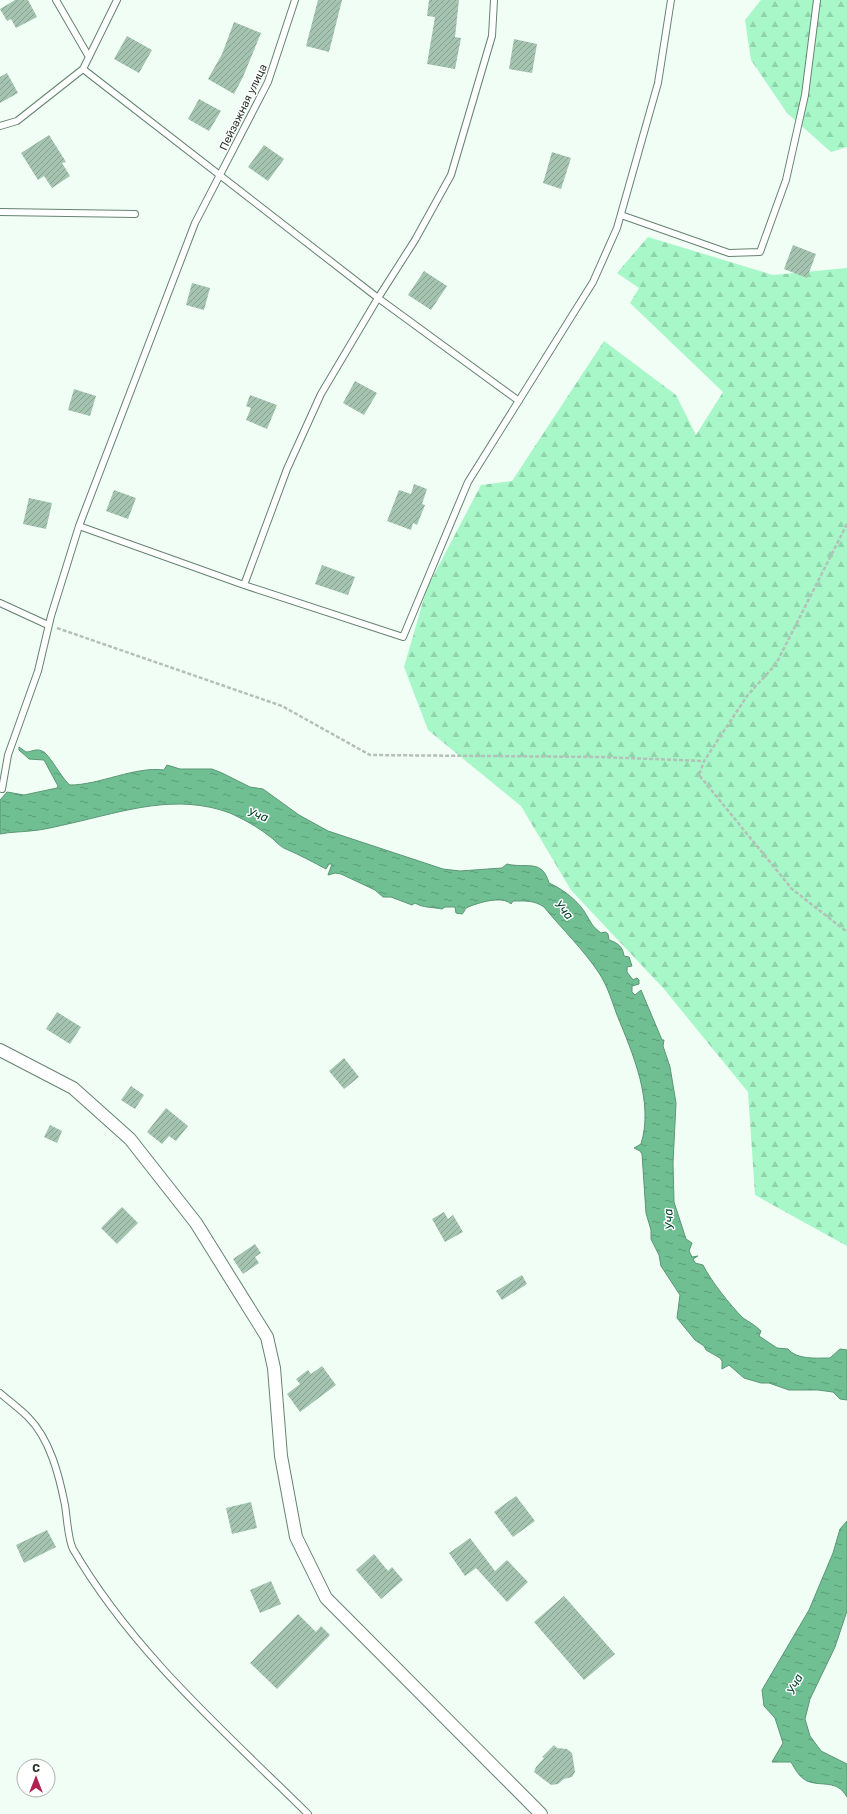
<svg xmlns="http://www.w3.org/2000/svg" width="847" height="1814" font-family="Rubik,sans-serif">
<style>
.forest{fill:url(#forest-firs)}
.water{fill:url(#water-ripples);stroke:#5b9675}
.building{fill:url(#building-hatch)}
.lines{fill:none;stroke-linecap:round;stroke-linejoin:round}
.lane-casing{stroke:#658371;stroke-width:8}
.street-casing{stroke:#658371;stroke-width:14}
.path{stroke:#b4c1b8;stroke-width:2.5;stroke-dasharray:4 2;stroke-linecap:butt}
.lane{stroke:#fff;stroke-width:6}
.street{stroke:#fff;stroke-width:12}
.labels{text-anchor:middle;stroke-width:3;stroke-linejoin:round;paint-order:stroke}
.street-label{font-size:11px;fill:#2a372f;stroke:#fff}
.water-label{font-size:12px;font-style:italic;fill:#05472a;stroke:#fff}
</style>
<defs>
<pattern id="forest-firs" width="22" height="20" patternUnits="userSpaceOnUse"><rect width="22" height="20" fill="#a7f7c8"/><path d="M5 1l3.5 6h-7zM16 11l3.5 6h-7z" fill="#90d4ac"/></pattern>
<pattern id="water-ripples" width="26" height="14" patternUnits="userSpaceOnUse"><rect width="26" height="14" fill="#70bf93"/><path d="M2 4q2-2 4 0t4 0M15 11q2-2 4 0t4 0" fill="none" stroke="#5c9c78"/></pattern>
<pattern id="building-hatch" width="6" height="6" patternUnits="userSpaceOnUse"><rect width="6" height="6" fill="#a4c4b0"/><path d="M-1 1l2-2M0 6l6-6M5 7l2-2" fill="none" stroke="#86a090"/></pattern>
</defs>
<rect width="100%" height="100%" fill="#f1fef5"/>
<path class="forest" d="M761,0H847V147L831,152L787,113L751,60L745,20Z
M648,237L773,275L847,268V1246L755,1195L748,1092L664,989L571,890L521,806L428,730L404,667L427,588L481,485L512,481L604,341L676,395L696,435L723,392L630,303L639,288L617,273Z"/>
<path class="water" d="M19,747L26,752C32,752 36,748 42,751C49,753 61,778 70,785C100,785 135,766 164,770L167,765L180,769H212L222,773L250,787L263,789L299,815L328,831L443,869L460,871L502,868L507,864C526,869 542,858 549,883C563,889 580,902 587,916C592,924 592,926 601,933L606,932L608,934L609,940C618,943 623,947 624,956L629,957L632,966L627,967V972L633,980L637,978L639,980V984L632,986V992L635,995L641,990L662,1040H664L663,1046L670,1067L676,1103L673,1163L674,1202L686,1239L692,1243L689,1251L692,1257L698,1256L693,1259L695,1263L703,1265C711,1281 730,1305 743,1318C749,1322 755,1325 761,1331L759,1336L777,1348L788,1349C797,1360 817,1358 830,1358L840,1349L847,1350V1400L840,1399L833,1392L818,1390H789L769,1383H761L744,1378L729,1365L722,1369V1361L720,1358L706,1350L704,1346L695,1340L677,1318L680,1295L661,1266L659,1255L651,1239V1230L646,1213L642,1154L640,1151L634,1148L641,1144C654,1102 633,1054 617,1015C612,1001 607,985 599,973C583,949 562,929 544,907C534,900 525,901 513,901L511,904C502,895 478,903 468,907C464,909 465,912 462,914L456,913L455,907H445L442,909C433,907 423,908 415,903L412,905L391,897H383L375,890L341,874L335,873L328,875L332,864H329L326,869C313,862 300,855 286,849C280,847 274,839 269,836C258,827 243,819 230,813C176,793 125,811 72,823C58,826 44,830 30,831C20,832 10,832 0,834V800L7,792L24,795L57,788L58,786L44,760L29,759L19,750Z
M847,1521V1611L835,1647L810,1699L805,1719L810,1736L821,1751L847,1764V1797C837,1779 822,1787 807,1781C799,1777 795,1769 791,1762H772L783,1743L775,1718L764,1706L762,1690L809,1610L833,1553L840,1529Z"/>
<path class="building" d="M15,0H28L37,17L16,28L11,19L7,21L0,9Z
M318,0H342L329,52L306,46Z
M429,0H459L455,37L461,38L455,69L427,64L435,17L427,16Z
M234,22L261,33L243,77L234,94L208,79L222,54Z
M127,36L152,50L139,73L114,59Z
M514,39L537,44L532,73L509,69Z
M7,73L18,93L0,103V77Z
M199,99L221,111L209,131L188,119Z
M49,135L66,162L62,163L70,176L52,188L44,176L38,180L21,153Z
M264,145L284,159L268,181L248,167Z
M552,152L571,158L561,189L543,183Z
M793,245L816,254L807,278L784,269Z
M424,271L447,286L431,310L408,295Z
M192,283L210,288L204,310L186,305Z
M355,381L377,393L364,415L343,403Z
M74,389L96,396L90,416L68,410Z
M250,395L277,405L267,429L246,420L251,408L246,406Z
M414,484L427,489L422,504L425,505L417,525L413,523L411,530L387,521L399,490L411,494Z
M114,490L136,498L128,519L106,511Z
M29,498L52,503L46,529L23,524Z
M322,565L355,577L348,595L315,584Z
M57,1012L81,1027L70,1044L46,1029Z
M344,1058L359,1077L344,1089L329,1071Z
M131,1086L144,1095L135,1109L121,1100Z
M166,1108L188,1126L176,1141L169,1136L162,1144L147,1132Z
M50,1125L62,1131L57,1143L44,1137Z
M122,1207L138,1223L117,1244L101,1228Z
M444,1212L448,1219L453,1215L463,1232L445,1242L432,1219Z
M255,1244L261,1253L255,1257L259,1263L243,1274L233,1259Z
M522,1275L527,1284L502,1300L496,1291Z
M322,1366L336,1385L300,1412L287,1394L300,1384L296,1379L308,1370L311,1374Z
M516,1496L535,1521L513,1537L494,1512Z
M251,1502L257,1528L232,1534L226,1508Z
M47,1530L56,1547L24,1563L16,1545Z
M470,1538L495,1571L507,1560L528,1582L507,1602L476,1568L465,1576L449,1553Z
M374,1554L388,1571L392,1567L403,1580L381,1599L356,1570Z
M271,1581L281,1604L260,1613L250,1590Z
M564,1596L615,1654L584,1680L534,1622Z
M298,1614L316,1632L321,1626L330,1635L277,1689L250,1663Z
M554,1745L557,1748L567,1749L572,1753L575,1772L572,1777L564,1779L558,1784L551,1785L534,1772L536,1767L544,1758L542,1757Z"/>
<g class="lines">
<g class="lane-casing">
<path id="lane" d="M56,0L89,57
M83,69L378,298L519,401
M0,126L17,121L83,69L117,0
M0,212L135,214
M621,215L729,253L760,252L786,180L805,95L817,0
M79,526L244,585L403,637L468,482L593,282L617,228L658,83L671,0
M244,585L287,469L321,394L378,298L415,240L451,175L492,36L494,0
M0,603L48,625
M2,789L8,755L38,671L51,616L79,526L195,223L268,82L295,0
M0,1393C9,1401 19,1408 28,1417C50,1439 59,1475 65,1505C67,1517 68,1540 73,1549C132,1651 225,1732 308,1814"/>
</g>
<g class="street-casing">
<path id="street" d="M0,1050L73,1088L130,1139L196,1223L267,1337L274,1368L281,1456L296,1537L326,1598L541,1814"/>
</g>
<path class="path" d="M847,524L776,664L747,696L704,761L699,775L792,889L847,932
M57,628L282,706L370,755L600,757L704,761"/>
<use href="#lane" class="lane"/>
<use href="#street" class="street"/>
</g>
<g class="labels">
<g class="street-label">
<text transform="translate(243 107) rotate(-64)" y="4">Пейзажная улица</text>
</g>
<g class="water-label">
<text transform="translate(258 815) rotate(18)" y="4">Уча</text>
<text transform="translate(564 910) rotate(49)" y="4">Уча</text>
<text transform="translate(669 1219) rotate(-96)" y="4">Уча</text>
<text transform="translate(795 1684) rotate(-63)" y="4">Уча</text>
</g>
</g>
<g transform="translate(36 1778)"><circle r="19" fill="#ffffff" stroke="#aaafac"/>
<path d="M0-3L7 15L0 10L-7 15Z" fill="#b22251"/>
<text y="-6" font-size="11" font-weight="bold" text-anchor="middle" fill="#2a372f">С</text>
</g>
</svg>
